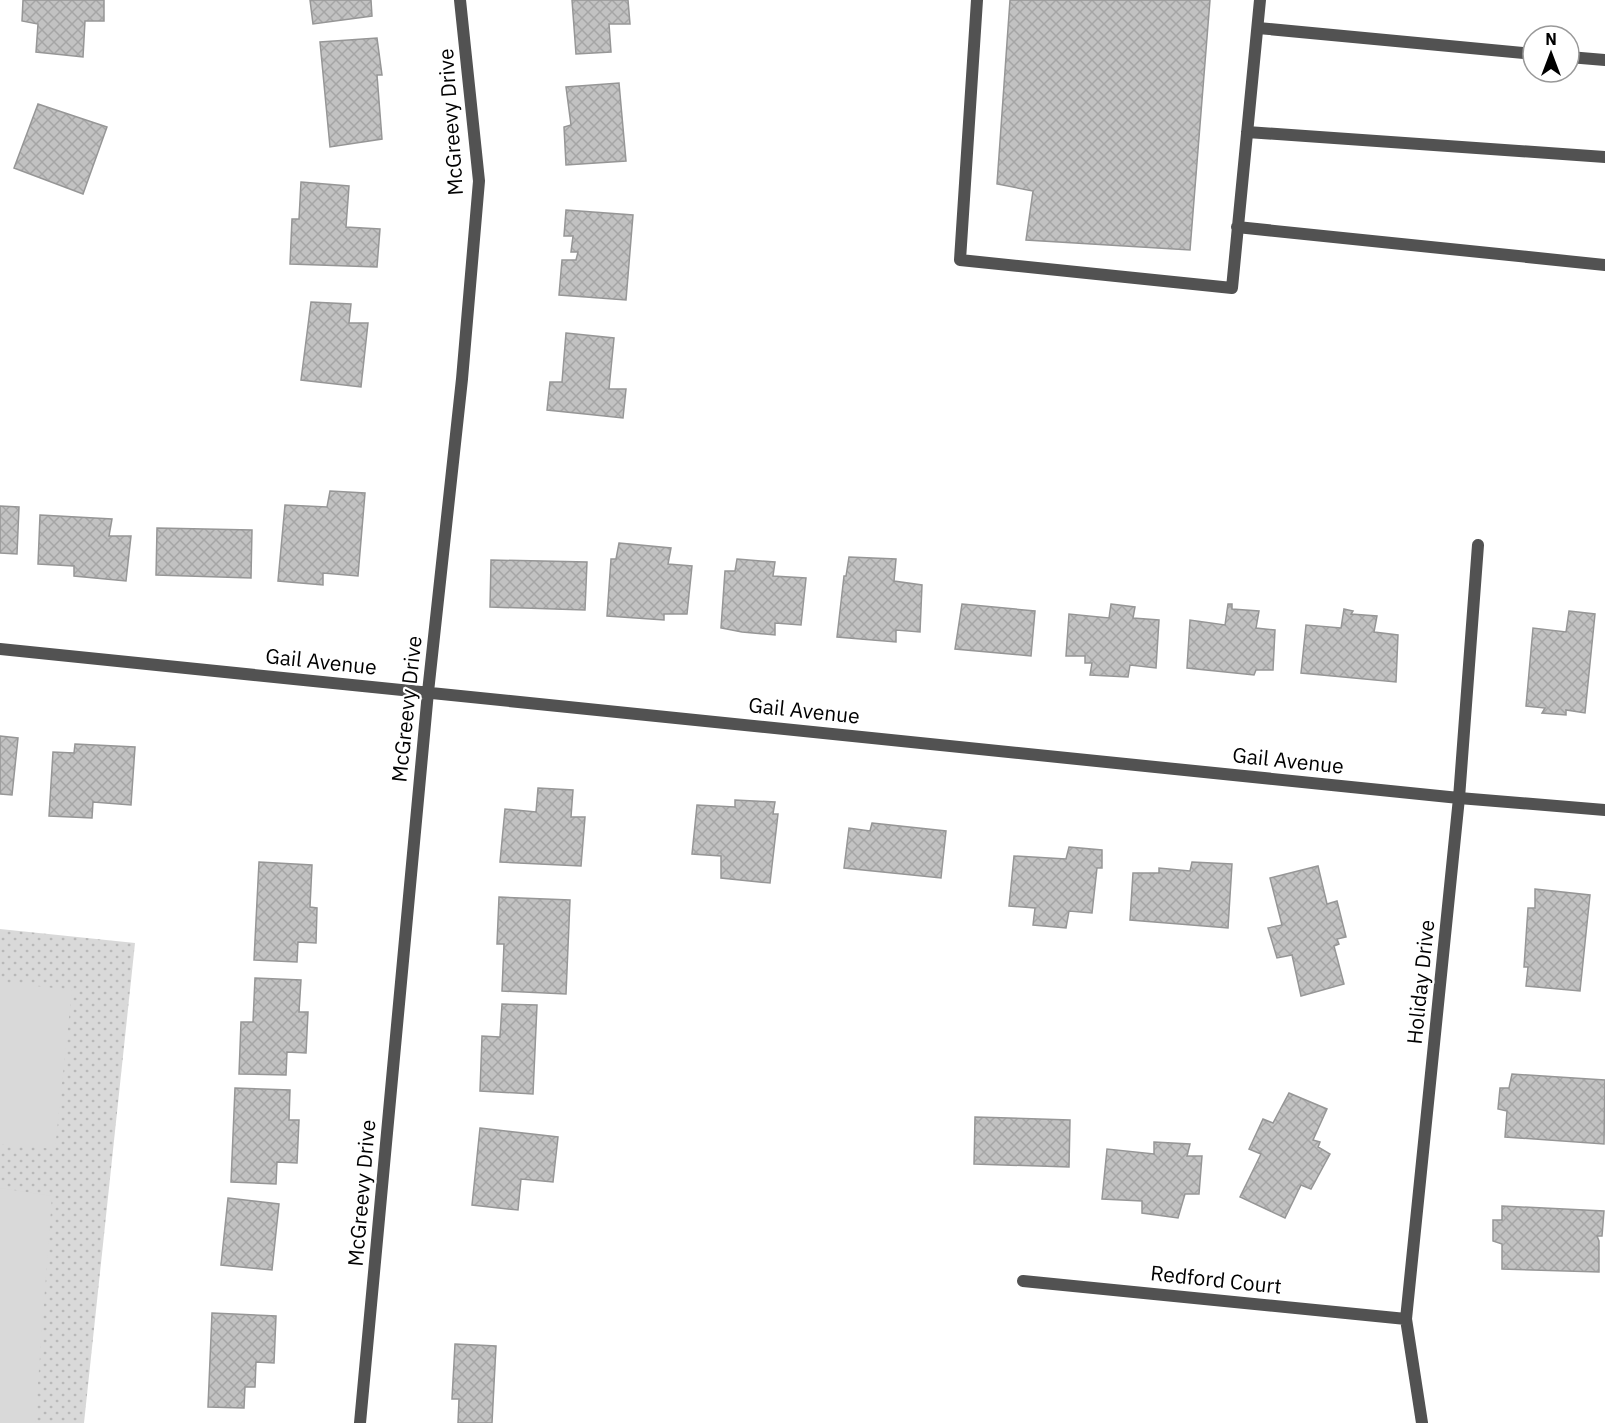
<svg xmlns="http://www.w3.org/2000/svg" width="1605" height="1423" font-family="'IBM Plex Sans',sans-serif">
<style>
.grass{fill:url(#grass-dots)}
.garden{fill:#d9d9d9}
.building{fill:url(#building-cross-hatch);stroke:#969696;stroke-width:1.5}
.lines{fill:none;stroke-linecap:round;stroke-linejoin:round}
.lane{stroke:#525252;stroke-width:12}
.street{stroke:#525252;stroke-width:12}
.labels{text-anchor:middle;stroke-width:4.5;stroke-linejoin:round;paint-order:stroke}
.street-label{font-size:21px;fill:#000;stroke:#fff}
</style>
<defs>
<pattern id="grass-dots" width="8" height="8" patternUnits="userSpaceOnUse" patternTransform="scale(1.5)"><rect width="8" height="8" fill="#d9d9d9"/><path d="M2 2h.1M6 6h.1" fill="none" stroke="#b8b8b8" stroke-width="1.8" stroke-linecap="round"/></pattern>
<pattern id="building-cross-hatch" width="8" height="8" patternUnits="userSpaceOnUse" patternTransform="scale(1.5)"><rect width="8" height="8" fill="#c2c2c2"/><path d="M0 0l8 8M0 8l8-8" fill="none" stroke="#a5a5a5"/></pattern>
</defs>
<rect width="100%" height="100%" fill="#fff"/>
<path class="grass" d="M0,929L135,943L84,1423H0Z"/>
<path class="garden" d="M0,982L72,990L55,1149L0,1144Z
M0,1188L52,1196L35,1423H0Z"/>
<path class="building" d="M23,0H104V21H85L83,57L36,52L38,24L22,21Z
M310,0H371L372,16L313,24Z
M572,0H628L630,24H609L611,52L576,54Z
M1010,0H1210L1190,250L1026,240L1033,191L997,184Z
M377,38L382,75H377L382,139L330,147L320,42Z
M619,83L626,161L566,165L564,127L571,125L566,87Z
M38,104L107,127L83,194L14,168Z
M301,182L349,186L346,227L380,229L377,267L290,264L292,219H299Z
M566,210L633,215L626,300L559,295L562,260H576L578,252H571L573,236H564Z
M311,302L351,304L349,323H368L361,387L301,380Z
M566,333L614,338L609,389H626L623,418L547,410L550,382H562Z
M330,491L365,493L358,576L323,573V585L278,581L285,505L327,507Z
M0,506L19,507L17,554L0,553Z
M40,515L112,519L109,536H131L126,581L74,576V566L38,564Z
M157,528L252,530L251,578L156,575Z
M619,543L671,548L668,564L692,566L687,614H664V620L607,616L611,559H616Z
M849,557L896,559L894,581L922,585L920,632L896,630V642L837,637L844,576H846Z
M737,559L775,562L773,576L806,578L801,625L775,623V635L742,632L721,628L725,571H735Z
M491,560L587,562L585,610L490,607Z
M962,604L1035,611L1031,656L955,649Z
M1111,604L1135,607L1133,618L1159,620L1156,668L1130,665L1128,677L1090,675L1092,663H1085V656H1066L1069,614L1109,618Z
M1228,604H1232V609L1259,611L1256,628L1275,630L1273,670H1256L1254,675L1187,668L1190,620L1225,625Z
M1344,609L1353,611L1351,614L1377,616L1374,632L1398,635L1396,682L1301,673L1306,625L1341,628Z
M1569,611L1595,614L1585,713L1566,710V715L1542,713L1545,708L1526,706L1533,628L1566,632Z
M0,736L18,738L12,795L0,794Z
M75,744L135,747L131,805L93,802L92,818L49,816L53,752L74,753Z
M538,788L573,790L571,817H585L581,866L500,862L505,809L536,812Z
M735,800L775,802L773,814H778L770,883L721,878V856L692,854L697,805L735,807Z
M872,823L946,831L941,878L844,868L849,828L870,831Z
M1069,847L1102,850V868H1097L1092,913L1069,911L1066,928L1033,925L1035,908L1009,906L1014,856L1066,859Z
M259,862L312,865L310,907L317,908L316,943L298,942L297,962L254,960Z
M1192,862L1232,864L1228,928L1130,920L1133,873H1159V868L1190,871Z
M1318,866L1327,904L1337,901L1346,937L1337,939L1339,944L1334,946L1344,984L1301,996L1292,955L1277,958L1268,928L1282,925L1270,878Z
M1535,889L1590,895L1580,991L1526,986L1528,967H1524L1528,908H1535Z
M499,897L570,900L566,994L502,991L504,944H497Z
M255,978L301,980L299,1012H308L306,1053L287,1052L286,1075L239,1074L241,1022H253Z
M502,1004L537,1005L533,1094L480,1091L482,1036L500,1037Z
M1512,1074L1605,1080L1604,1144L1505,1137L1507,1111L1498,1109L1500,1088H1509Z
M235,1088L290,1090L289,1120H299L297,1163L277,1162L276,1184L231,1182Z
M1289,1093L1327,1109L1313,1140L1320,1142L1318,1147L1330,1154L1311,1189L1301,1185L1285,1218L1240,1197L1261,1154L1249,1149L1263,1119L1273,1123Z
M975,1117L1070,1120L1069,1167L974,1164Z
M480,1128L558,1137L553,1182L521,1179L518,1210L472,1205Z
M1154,1142L1190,1144L1187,1156H1202L1199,1194H1185L1178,1218L1142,1213V1201L1102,1199L1107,1149L1154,1154Z
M228,1198L279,1204L272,1270L221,1265Z
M1502,1206L1604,1211L1602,1236H1597L1599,1241V1272L1502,1269V1244L1493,1241V1220H1502Z
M212,1313L276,1316L274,1363L256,1362L255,1387H245L244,1408L208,1407Z
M455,1344L496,1346L492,1423H458L459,1399H452Z"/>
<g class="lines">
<path class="lane" d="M977,0L960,260L1232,288L1260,0
M1258,28L1533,54
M1569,57L1605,60
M1247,132L1605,157
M1237,227L1605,265"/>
<path class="street" d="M0,649L1459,798L1605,810
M1023,1281L1406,1319
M360,1423L428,692L462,379L479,181L460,0
M1422,1423L1406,1319L1459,798L1478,545"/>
</g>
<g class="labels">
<g class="street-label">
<text transform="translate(451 122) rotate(-94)" y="7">McGreevy Drive</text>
<text transform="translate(321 662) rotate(6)" y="7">Gail Avenue</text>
<text transform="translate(407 709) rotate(-84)" y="7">McGreevy Drive</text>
<text transform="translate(804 711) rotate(6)" y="7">Gail Avenue</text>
<text transform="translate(1288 761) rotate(6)" y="7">Gail Avenue</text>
<text transform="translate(1421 982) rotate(-84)" y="7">Holiday Drive</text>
<text transform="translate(362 1193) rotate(-85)" y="7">McGreevy Drive</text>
<text transform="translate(1216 1280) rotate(6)" y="7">Redford Court</text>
</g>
</g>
<g transform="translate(1551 54)"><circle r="28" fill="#ffffff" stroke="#999999" stroke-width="1.5"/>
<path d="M0-4.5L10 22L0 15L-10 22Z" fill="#000000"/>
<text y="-9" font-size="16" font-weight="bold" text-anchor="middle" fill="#000000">N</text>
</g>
</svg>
